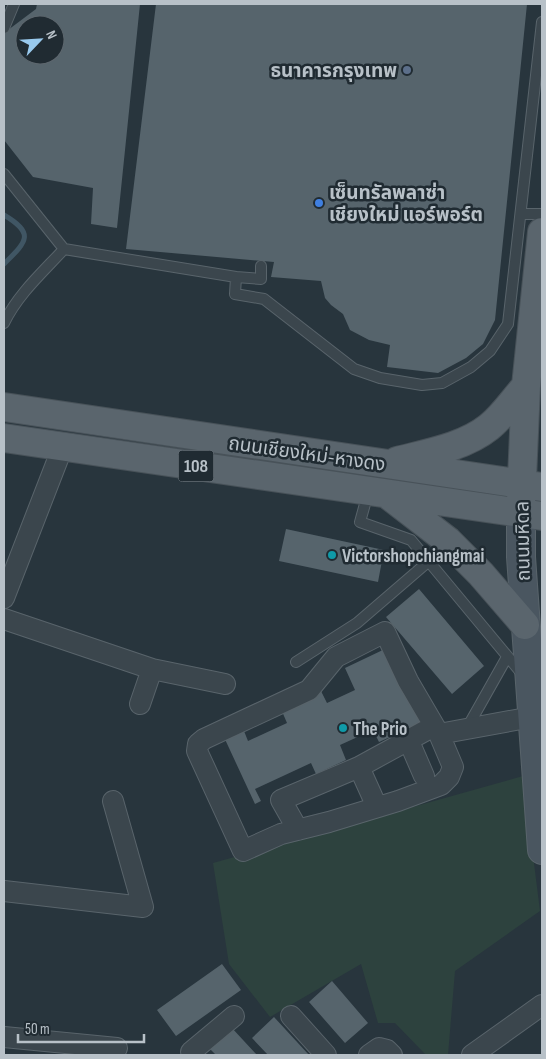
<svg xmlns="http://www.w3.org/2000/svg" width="546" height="1059" font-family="'Sofia Sans Condensed','Noto Sans Thai',sans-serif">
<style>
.green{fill:#2d423e}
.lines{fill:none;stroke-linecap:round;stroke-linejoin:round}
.stream{stroke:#405664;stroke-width:5}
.building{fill:#56646c;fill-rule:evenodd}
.lane-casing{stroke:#59646b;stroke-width:12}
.street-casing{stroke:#59646b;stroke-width:22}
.secondary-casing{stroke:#59646b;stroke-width:30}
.primary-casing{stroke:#485259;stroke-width:30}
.lane{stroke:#3b464d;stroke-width:10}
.street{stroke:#3b464d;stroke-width:20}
.secondary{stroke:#4a5660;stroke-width:28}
.primary{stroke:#5a656d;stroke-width:28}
.service-dot{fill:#5c6f8a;stroke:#202b32;stroke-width:2}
.shop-dot{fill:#3f7fe0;stroke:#202b32;stroke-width:2}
.culture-dot{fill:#0f9aa8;stroke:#202b32;stroke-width:2}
.labels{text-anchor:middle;stroke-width:5;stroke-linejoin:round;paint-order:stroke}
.shield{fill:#202b32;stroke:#8a949b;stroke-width:1}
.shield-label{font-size:18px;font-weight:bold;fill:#b8c1c8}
.poi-label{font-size:19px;font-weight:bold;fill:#b8c1c8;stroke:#202b32;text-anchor:start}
.street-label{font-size:19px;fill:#b8c1c8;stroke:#202b32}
</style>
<rect width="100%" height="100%" fill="#28353d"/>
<path class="green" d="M523,776L540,911L455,971L448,1055H426L395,1023H378L361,964L270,1017L229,964L213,863Z"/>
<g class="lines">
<path class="stream" d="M4,215C36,234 26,242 4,264"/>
</g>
<path class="building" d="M37,4H140L117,228L91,224L93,188L33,177L4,140V33L36,9ZM25,25H55V55H25Z
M156,4H527L495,320L483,344L466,358L438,373L387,367L390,345L369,340L350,330L343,314L331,305L325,298L321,281L271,277L274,262L126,249Z
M286,529L384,550L378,582L279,561Z
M419,589L484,666L452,694L386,617Z
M387,648L421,723L379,742L373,730L340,745L346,760L316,774L311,763L255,789L261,801L255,804L223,735L242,726L248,741L287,723L281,709L321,691L327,703L355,690L345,668Z
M222,964L241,990L176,1036L157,1010Z
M332,981L368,1023L345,1043L309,1002Z
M274,1017L309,1055H268L252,1038Z
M231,1027L257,1055H216L208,1047Z"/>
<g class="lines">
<g class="lane-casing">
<path id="lane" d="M4,28L14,4
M4,174L64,249C43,272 18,294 4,323
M521,214H542
M64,249L236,277L235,294L264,299L354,369L380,378L422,385L442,383L471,367L490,351L508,324L542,22
M236,277L261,279V266
M368,493L360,522L411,540L523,675
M296,662L357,623L429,561
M467,728L507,657"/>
</g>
<g class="street-casing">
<path id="street" d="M4,598L63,446
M4,619L152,669L225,684
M385,632L408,681L439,734L453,767L449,777L441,785L398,801L329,822L281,834L243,851L197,751L198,744L204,739L309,690L336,657Z
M140,704L152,669
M439,734L532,717
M408,739L424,776
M359,767L377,807
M298,830L281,800L359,767L434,726
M4,891L143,907L113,801
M291,1016L326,1055
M4,1037L117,1048
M194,1055L191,1052L234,1016
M369,1055L379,1048L387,1050L392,1055
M472,1055L542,1005"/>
</g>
<g class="secondary-casing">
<path id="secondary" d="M521,511V557L542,850"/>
</g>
<g class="primary-casing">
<path id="primary" d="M4,407L542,487
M4,438L542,516
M397,461C428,453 464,447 489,427C503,416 514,399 526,386
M387,494L448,541L481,574L525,625
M521,502L526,386L542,232"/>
</g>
<use href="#lane" class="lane"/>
<use href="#street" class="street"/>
<use href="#secondary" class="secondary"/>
<use href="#primary" class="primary"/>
</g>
<circle class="service-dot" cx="407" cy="70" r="5"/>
<circle class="shop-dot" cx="319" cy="203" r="5"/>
<g class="culture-dot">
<circle cx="332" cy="555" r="5"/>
<circle cx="343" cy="728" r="5"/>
</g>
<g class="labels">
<rect class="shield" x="178.5" y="450.5" width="35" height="31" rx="4"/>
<g class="shield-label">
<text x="196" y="472">108</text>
</g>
<g class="poi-label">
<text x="397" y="77" text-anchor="end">ธนาคารกรุงเทพ</text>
<text x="329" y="199">เซ็นทรัลพลาซ่า<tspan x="329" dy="22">เชียงใหม่ แอร์พอร์ต</tspan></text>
<text x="342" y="562">Victorshopchiangmai</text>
<text x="353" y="735">The Prio</text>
</g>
<g class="street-label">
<text transform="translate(307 453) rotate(8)" y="7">ถนนเชียงใหม่-หางดง</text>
<text transform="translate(522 541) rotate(-91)" y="7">ถนนมหิดล</text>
</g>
</g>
<rect width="546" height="1059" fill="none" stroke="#b8c1c8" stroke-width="10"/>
<g transform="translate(40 40) rotate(65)"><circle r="24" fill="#202b32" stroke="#5d676e"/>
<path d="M0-4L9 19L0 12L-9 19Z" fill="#98c9ed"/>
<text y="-8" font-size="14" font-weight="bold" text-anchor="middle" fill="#b8c1c8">N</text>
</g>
<path d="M18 1034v8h126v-8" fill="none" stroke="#b8c1c8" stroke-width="2.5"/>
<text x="25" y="1034" font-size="15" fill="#b8c1c8" stroke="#202b32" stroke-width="4" paint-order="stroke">50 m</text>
</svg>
